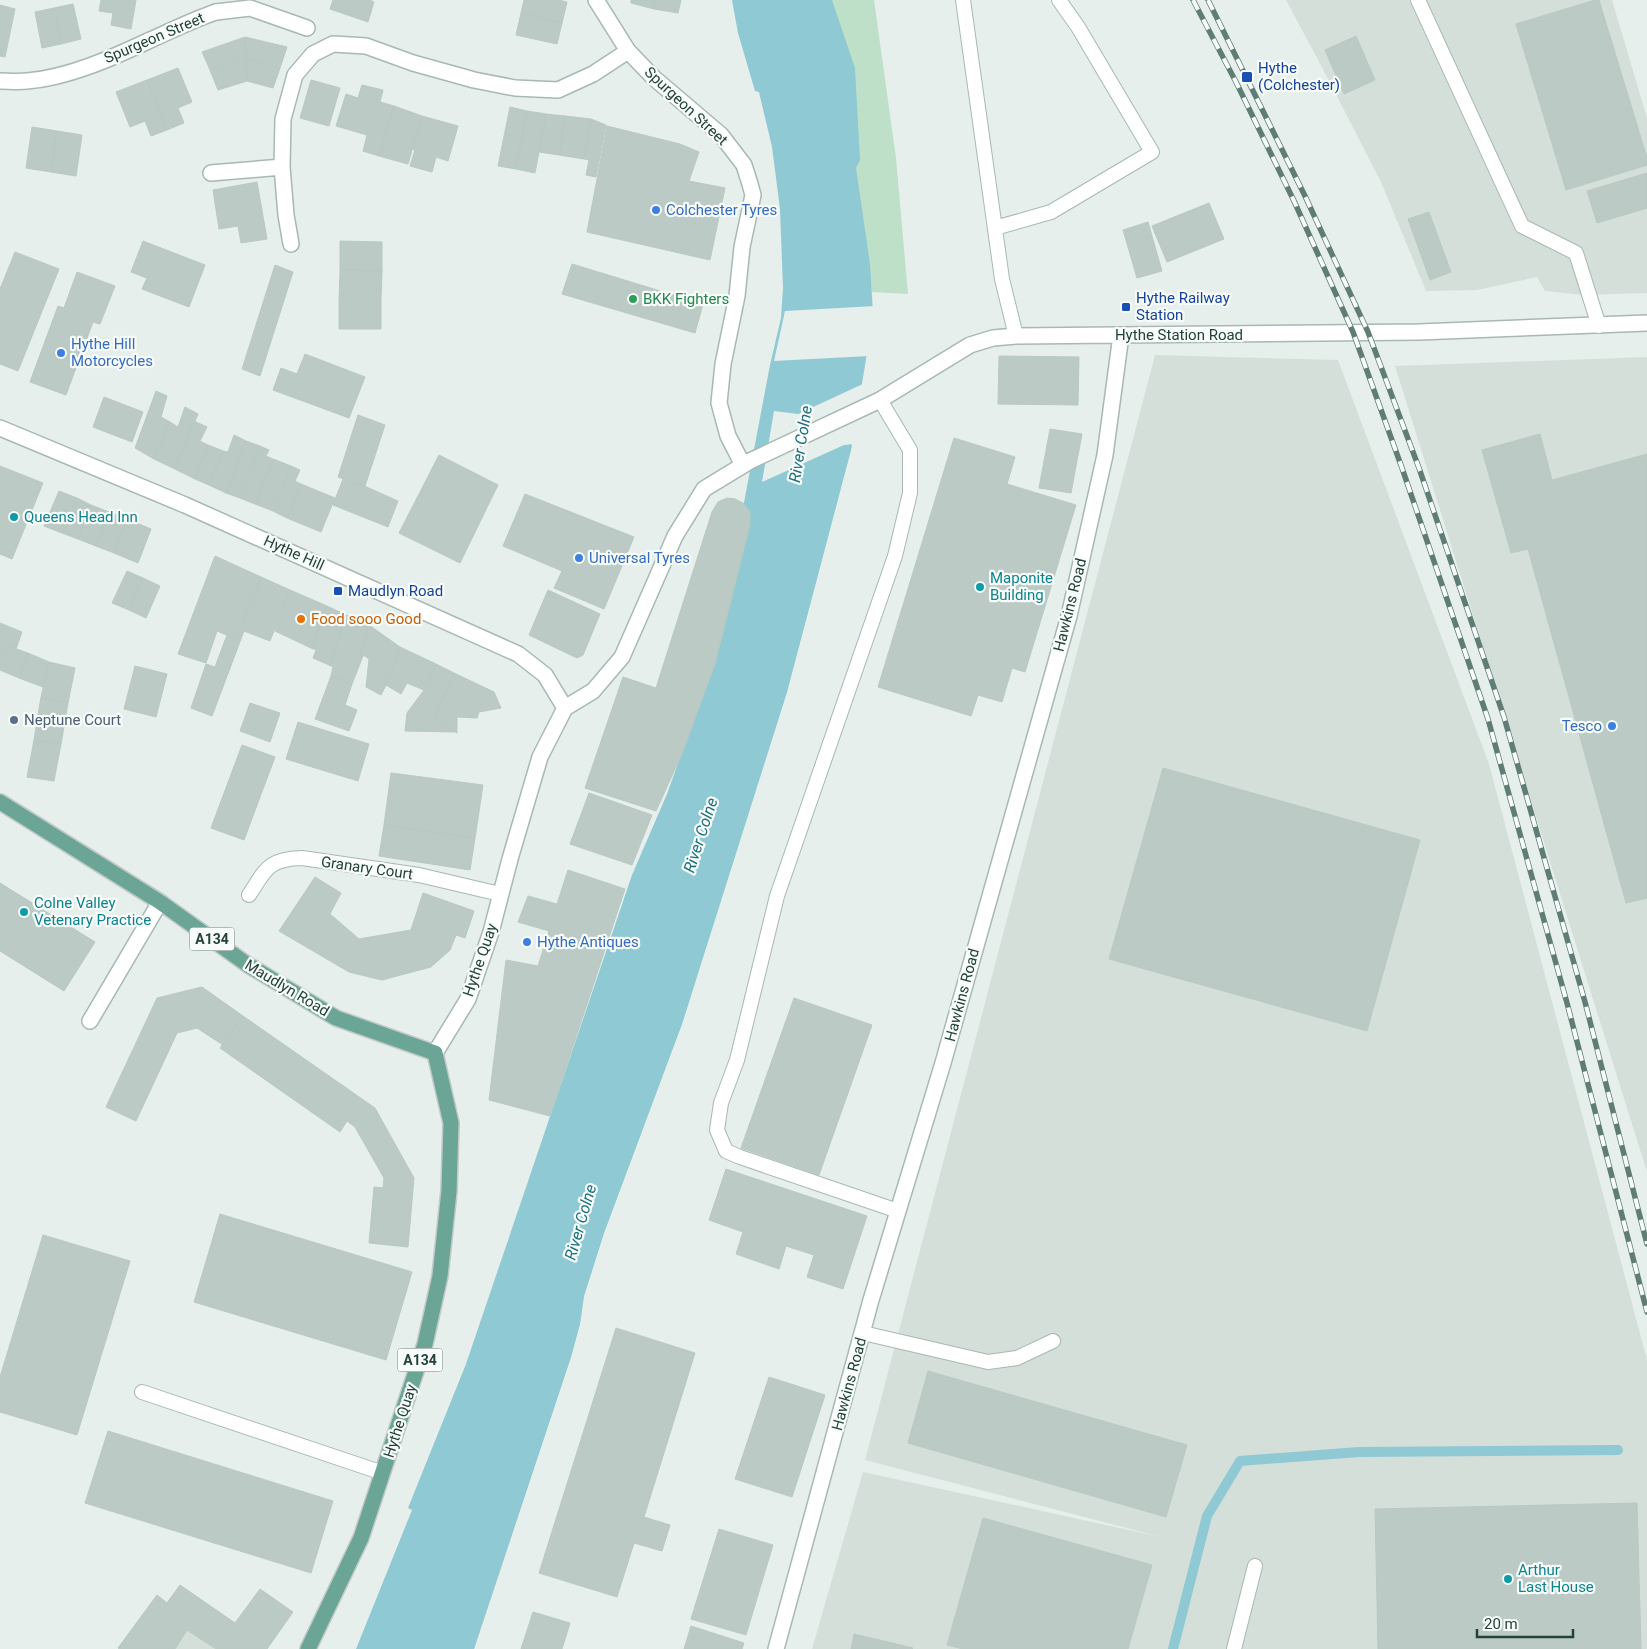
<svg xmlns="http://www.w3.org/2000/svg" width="1647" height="1649" font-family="Roboto,sans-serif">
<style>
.built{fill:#d4dfda}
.green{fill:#bfe0c8}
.water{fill:#8ec9d4}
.pier{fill:#e6efeb}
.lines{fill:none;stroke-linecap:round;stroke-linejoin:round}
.stream{stroke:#8ec9d4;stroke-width:10}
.building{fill:#bbcac4;stroke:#b8c9c2}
.service-casing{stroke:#a8b8b2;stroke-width:16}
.pedestrian-casing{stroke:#a8b8b2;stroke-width:18}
.minor-casing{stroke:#a8b8b2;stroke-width:18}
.primary-casing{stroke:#c2cac8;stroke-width:18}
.service{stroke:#fff;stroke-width:14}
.pedestrian{stroke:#fff;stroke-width:15}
.minor{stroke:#fff;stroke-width:15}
.primary{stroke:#6aa596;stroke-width:15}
.rail-casing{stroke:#5f7d75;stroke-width:5.5}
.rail{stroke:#f7fbf9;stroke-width:4;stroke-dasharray:11;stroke-linecap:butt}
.transit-dot{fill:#1a4fb4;stroke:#f7fbf9;stroke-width:2}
.shop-dot{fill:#3f7fe0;stroke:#f7fbf9;stroke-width:2}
.leisure-dot{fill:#2e9e5b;stroke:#f7fbf9;stroke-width:2}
.culture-dot{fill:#0f9aa8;stroke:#f7fbf9;stroke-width:2}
.food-dot{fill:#e8710a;stroke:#f7fbf9;stroke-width:2}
.service-dot{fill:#5c6f8a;stroke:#f7fbf9;stroke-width:2}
.labels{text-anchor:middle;stroke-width:4.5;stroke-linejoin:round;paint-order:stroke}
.shield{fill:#f7fbf9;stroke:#637a73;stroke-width:1}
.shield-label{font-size:14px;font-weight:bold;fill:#24423a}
.street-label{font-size:15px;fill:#24423a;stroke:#f7fbf9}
.transit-label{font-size:15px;fill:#164399;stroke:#f7fbf9;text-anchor:start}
.shop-label{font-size:15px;fill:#366cbe;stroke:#f7fbf9;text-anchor:start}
.leisure-label{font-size:15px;fill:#27864d;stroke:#f7fbf9;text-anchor:start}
.culture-label{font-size:15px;fill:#0d838f;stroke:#f7fbf9;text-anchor:start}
.food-label{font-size:15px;fill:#c56008;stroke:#f7fbf9;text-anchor:start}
.service-label{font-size:15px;fill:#4e5e75;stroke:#f7fbf9;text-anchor:start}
.water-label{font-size:16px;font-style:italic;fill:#1c6f80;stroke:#f7fbf9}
</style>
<rect width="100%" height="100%" fill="#e6efeb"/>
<path class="built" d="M1286,0H1612L1647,118V293L1583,295L1545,291L1537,277L1477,290L1426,291L1381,182L1324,71Z
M1155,355L1338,360L1489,764L1647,1360V1649H812L863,1472L1161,1537L865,1460Z
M1647,357V1172L1395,366Z
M187,1630L216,1649H175Z"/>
<path class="green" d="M812,0H874L896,158L908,294L872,292L873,316L851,450L787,692L682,1024L604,1233L584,1296L580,1324L571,1357L474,1649H434L536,1404L734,842Z"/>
<path class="water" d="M732,0H832L855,68L860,160L856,168L870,264L873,316L851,450L787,692L682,1024L604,1233L584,1296L580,1324L571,1357L474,1649H356L412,1510L408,1508L466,1364L632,875L667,794L697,711L721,624L770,365L781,318L783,288L780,209L772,147L759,92L755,91L738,33Z"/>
<path class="pier" d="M875,306V317L869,356L774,361L785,311Z
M865,383L855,444L844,445L762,482L774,411L798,414Z"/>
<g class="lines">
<path class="stream" d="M1173,1649L1207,1516L1240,1461L1359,1452L1618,1450"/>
</g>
<path class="building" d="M101,0H136L131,29L111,25L113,13L99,11Z
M333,0H370L374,2L368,22L330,9Z
M524,0H559L567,2L562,23L521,13Z
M631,0H656L654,9L631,3Z
M656,0H681L678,13L654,9Z
M1595,0H1599L1647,158V165L1566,190L1516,24Z
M73,4L81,39L61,44L54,8Z
M0,5L15,9L5,57L0,56Z
M54,8L61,44L42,48L35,12Z
M521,13L562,23L557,44L516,35Z
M1356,36L1375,80L1344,94L1325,50Z
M245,37L287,47L280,68L246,58Z
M245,37L246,58L210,70L202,52Z
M246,58L280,68L273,88L247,81Z
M246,58L247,81L218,90L210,70Z
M178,68L192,102L178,108L184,123L167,130L147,80Z
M147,80L167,130L151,136L145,121L130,127L116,92Z
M311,80L340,88L329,126L300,118Z
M362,85L383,90L380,102L394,106L379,156L363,151L367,135L336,126L346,94L358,98Z
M394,106L422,116L408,164L379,156Z
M510,107L527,111L516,169L498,166Z
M527,111L546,114L535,173L516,169Z
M546,114L565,116L559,155L539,152Z
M422,116L458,126L448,161L436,157L432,172L410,166L415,150L413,149Z
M565,116L591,119L584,159L559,155Z
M591,119L606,125L596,177L586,175L589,160L584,159Z
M607,126L680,144L699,152L689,181L725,188L710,260L587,232Z
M32,127L57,131L51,172L26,168Z
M57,131L82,135L76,176L51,172Z
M1647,173V208L1597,223L1587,191Z
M257,182L267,239L241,243L238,226L219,229L213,190Z
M1209,203L1224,239L1167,262L1152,226Z
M1429,212L1451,272L1430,280L1408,219Z
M1148,222L1162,271L1137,278L1123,230Z
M143,241L205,265L189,307L142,289L147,278L131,272Z
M340,241L382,242V271L340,270Z
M15,252L59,269L18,371L0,364V289Z
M572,264L703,304L695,333L562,294Z
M275,265L293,272L260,376L242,369Z
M340,270L382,271L381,300H339Z
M77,272L115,286L100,324L93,322L66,395L30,382L58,306L64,308Z
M339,300H381V329H339Z
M305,354L365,377L349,418L273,390L281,368L297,374Z
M999,356L1079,357L1078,405L998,404Z
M156,391L167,396L161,417L170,422L154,459L135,448Z
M104,397L143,412L132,442L93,427Z
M185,407L198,414L175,469L154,459L170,422L178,427Z
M358,415L385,425L365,486L338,477Z
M194,421L207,427L200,441L208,445L195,479L175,469Z
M1050,429L1082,434L1071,493L1039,488Z
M1540,434L1552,480L1647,454V898L1626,903L1528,549L1511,553L1482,450Z
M234,435L246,441L226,493L209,485L223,451L228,452Z
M954,438L1015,457L1007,484L1076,505L1025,672L1012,668L1002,702L978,695L971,716L878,687Z
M246,441L260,446L240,498L226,493Z
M208,445L223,451L209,485L195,479Z
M260,446L269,450L266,456L273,459L255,504L240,498Z
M439,455L498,485L460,563L399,533Z
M273,459L291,466L273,511L255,504Z
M0,466L43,483L12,559L0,554Z
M291,466L300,470L295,481L301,484L287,518L273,511Z
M343,479L362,485L398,501L388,527L333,505Z
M301,484L335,498L321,532L287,518Z
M59,491L77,498L62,533L44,526Z
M525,494L634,537L604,609L554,588L562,571L503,546Z
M77,498L91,505L78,539L62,533Z
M727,498L735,499L743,503L750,512V525L715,664L682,754L656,811L585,788L623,677L656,688L712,512L718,502Z
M91,505L109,512L96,546L78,539Z
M109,512L127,519L114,553L96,546Z
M127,519L151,529L138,563L114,553Z
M215,556L261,577L236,639L217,631L206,663L178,654Z
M127,571L143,578L129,610L112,603Z
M261,577L290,590L270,641L244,631L212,716L191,708L206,664L215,667L227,635L236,639Z
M143,578L160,586L146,618L129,610Z
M290,590L327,606L311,648L275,631Z
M548,590L600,614L583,655L577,658L529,635Z
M327,606L346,615L329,665L313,658L316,650L311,648Z
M346,615L369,625L360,653L363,656L352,684L331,676L333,667L329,665Z
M0,623L22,632L16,649L8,646L5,653L0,651Z
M369,625L400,647L386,685L381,695L366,687L369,659L360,653Z
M8,646L28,653L19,678L0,670V651L5,653Z
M400,647L436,664L424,690L407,683L401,694L386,685Z
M28,653L49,662L43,687L19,678Z
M49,662L75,668L68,703L41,697Z
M436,664L454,673L435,717L455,732L405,731L407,713L424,690Z
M135,666L167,674L156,717L124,709Z
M454,673L494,692L501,708L479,712L477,718L457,717V733L435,717Z
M331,676L352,684L345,705L357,710L349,731L315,719Z
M41,697L68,703L61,744L34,740Z
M250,703L280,713L270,742L240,731Z
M298,722L369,744L358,781L286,759Z
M34,740L61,744L54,781L27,777Z
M242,745L275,757L244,840L211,828Z
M1163,768L1420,840L1367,1031L1109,959Z
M391,773L483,785L475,838L384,825Z
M589,793L652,815L632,865L570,844Z
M384,825L475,838L470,870L379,856Z
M568,870L625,889L550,1116L489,1100L506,960L538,966L549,931L518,922L528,896L557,904Z
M315,877L341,893L330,914L359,939L411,930L423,893L474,911L465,938L456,935L450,950L431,967L382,980L349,972L279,931Z
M0,883L95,942L64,991L0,951Z
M202,987L243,1016L223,1045L197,1028L177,1033L136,1121L106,1107L157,998Z
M794,998L872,1025L819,1175L741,1148Z
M243,1016L375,1108L414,1178L408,1247L369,1243L374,1187L383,1188L384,1178L355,1127L347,1121L340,1132L220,1048Z
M726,1169L867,1216L843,1289L807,1277L814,1255L786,1246L779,1269L736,1254L743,1232L709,1220Z
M220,1214L412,1272L386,1360L194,1302Z
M43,1235L130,1261L77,1435L0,1412V1377Z
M616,1328L695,1353L644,1517L670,1525L662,1551L634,1543L617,1597L539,1573Z
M928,1371L1187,1445L1166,1517L908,1443Z
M769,1377L825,1395L792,1497L735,1479Z
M108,1431L333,1501L311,1573L85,1503Z
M1637,1503L1641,1649H1378L1375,1509Z
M983,1518L1152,1565L1128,1649H963L947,1645Z
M719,1529L773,1545L746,1635L691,1619Z
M180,1585L235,1623L260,1589L293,1612L267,1649H216L187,1630L175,1649H120L118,1648L157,1595L167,1603Z
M533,1612L570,1623L562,1649H521Z
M691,1626L744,1643L742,1649H684Z
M854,1634L913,1648L912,1649H851Z"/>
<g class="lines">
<g class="service-casing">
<path id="service" d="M963,0L1002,279L1016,336
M1418,0L1522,226L1576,253L1599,326
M995,228L1051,212L1152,152L1078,27L1059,0
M880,400L910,450V493L895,556L777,896L737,1060L721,1103L717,1130L726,1151L740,1157L898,1211
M249,895C266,869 268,859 302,858L419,875L500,894
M863,1333L988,1362L1017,1358L1053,1341
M142,1392L383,1473
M1234,1649L1255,1566"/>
</g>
<g class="pedestrian-casing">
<path id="pedestrian" d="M216,12L250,8L307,28"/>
</g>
<g class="minor-casing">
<path id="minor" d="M596,0L628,51L654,78L721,135L744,165L750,184L753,195L742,247L737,296L723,364L719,403L728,436L743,465
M0,81C9,81 18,82 27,81C67,78 112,58 148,41C171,31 192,20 216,12
M211,173L282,167
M291,244L286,215L282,167L283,119L295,75L313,54L333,44L366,46L413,63L474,80L515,88L558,90L593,74L628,51
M0,428L185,505L518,654L545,675L565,708
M90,1021L160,902
M435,1053L468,999L491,932L510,859L540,757L565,708L593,691L622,657L675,536L704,489L750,461L880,400L970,345L993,338L1016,336L1419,332L1647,323
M776,1649L871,1300L943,1063L1069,616L1105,455L1121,335"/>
</g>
<g class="primary-casing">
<path id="primary" d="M0,802L160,902L248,965L336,1018L435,1053L451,1123L449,1191L440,1276L425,1344L361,1538L308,1649"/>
</g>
<use href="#service" class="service"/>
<use href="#pedestrian" class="pedestrian"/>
<use href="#minor" class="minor"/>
<use href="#primary" class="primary"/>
<g class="rail-casing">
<path id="rail" d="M1193,0L1236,82L1294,201L1353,332L1402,468L1488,719L1567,1003L1647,1312
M1208,0L1305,196L1368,332L1419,468L1504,717L1585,1002L1647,1244"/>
</g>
<use href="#rail" class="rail"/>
</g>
<g class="transit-dot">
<rect x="1241" y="71" width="12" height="12" rx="2.5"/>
<rect x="1121" y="302" width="10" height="10" rx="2.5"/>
<rect x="333" y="586" width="10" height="10" rx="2.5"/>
</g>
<g class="shop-dot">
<circle cx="656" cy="210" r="5"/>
<circle cx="61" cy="353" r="5"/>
<circle cx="579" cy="558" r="5"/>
<circle cx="1612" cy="726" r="5"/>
<circle cx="527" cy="942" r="5"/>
</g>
<circle class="leisure-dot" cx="633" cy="299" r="5"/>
<g class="culture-dot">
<circle cx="14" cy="517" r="5"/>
<circle cx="980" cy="587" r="5"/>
<circle cx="24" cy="912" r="5"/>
<circle cx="1508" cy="1579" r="5"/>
</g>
<circle class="food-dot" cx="301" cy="619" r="5"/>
<circle class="service-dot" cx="14" cy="720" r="5"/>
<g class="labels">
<g class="shield">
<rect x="189.5" y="927.5" width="45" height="23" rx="4"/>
<rect x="397.5" y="1348.5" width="45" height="23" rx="4"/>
</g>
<g class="shield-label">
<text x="212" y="944">A134</text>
<text x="420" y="1365">A134</text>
</g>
<g class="street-label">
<text transform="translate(154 38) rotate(-23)" y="5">Spurgeon Street</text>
<text transform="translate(686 106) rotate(43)" y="5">Spurgeon Street</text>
<text x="1179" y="340">Hythe Station Road</text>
<text transform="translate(294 553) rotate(24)" y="5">Hythe Hill</text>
<text transform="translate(1070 605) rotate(-76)" y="5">Hawkins Road</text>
<text transform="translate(367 868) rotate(8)" y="5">Granary Court</text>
<text transform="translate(480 960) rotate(-71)" y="5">Hythe Quay</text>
<text transform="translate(287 988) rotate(31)" y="5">Maudlyn Road</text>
<text transform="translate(962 995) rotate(-75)" y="5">Hawkins Road</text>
<text transform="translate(849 1384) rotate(-75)" y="5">Hawkins Road</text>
<text transform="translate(400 1421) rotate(-72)" y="5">Hythe Quay</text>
</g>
<g class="transit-label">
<text x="1258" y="73">Hythe<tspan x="1258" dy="17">(Colchester)</tspan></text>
<text x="1136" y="303">Hythe Railway<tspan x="1136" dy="17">Station</tspan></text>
<text x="348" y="596">Maudlyn Road</text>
</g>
<g class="shop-label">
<text x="666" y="215">Colchester Tyres</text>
<text x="71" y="349">Hythe Hill<tspan x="71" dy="17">Motorcycles</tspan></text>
<text x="589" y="563">Universal Tyres</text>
<text x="1602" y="731" text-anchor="end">Tesco</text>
<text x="537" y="947">Hythe Antiques</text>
</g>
<g class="leisure-label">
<text x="643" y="304">BKK Fighters</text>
</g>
<g class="culture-label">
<text x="24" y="522">Queens Head Inn</text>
<text x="990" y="583">Maponite<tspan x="990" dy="17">Building</tspan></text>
<text x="34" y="908">Colne Valley<tspan x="34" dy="17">Vetenary Practice</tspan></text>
<text x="1518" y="1575">Arthur<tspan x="1518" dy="17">Last House</tspan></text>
</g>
<g class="food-label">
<text x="311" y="624">Food sooo Good</text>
</g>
<g class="service-label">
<text x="24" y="725">Neptune Court</text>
</g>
<g class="water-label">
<text transform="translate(800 444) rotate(-81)" y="6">River Colne</text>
<text transform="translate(700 835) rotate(-72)" y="6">River Colne</text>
<text transform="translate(580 1222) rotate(-74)" y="6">River Colne</text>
</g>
</g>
<path d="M1477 1629v8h96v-8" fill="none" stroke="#24423a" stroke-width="2.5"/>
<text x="1484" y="1629" font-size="15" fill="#24423a" stroke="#f7fbf9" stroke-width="4" paint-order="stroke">20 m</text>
</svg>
